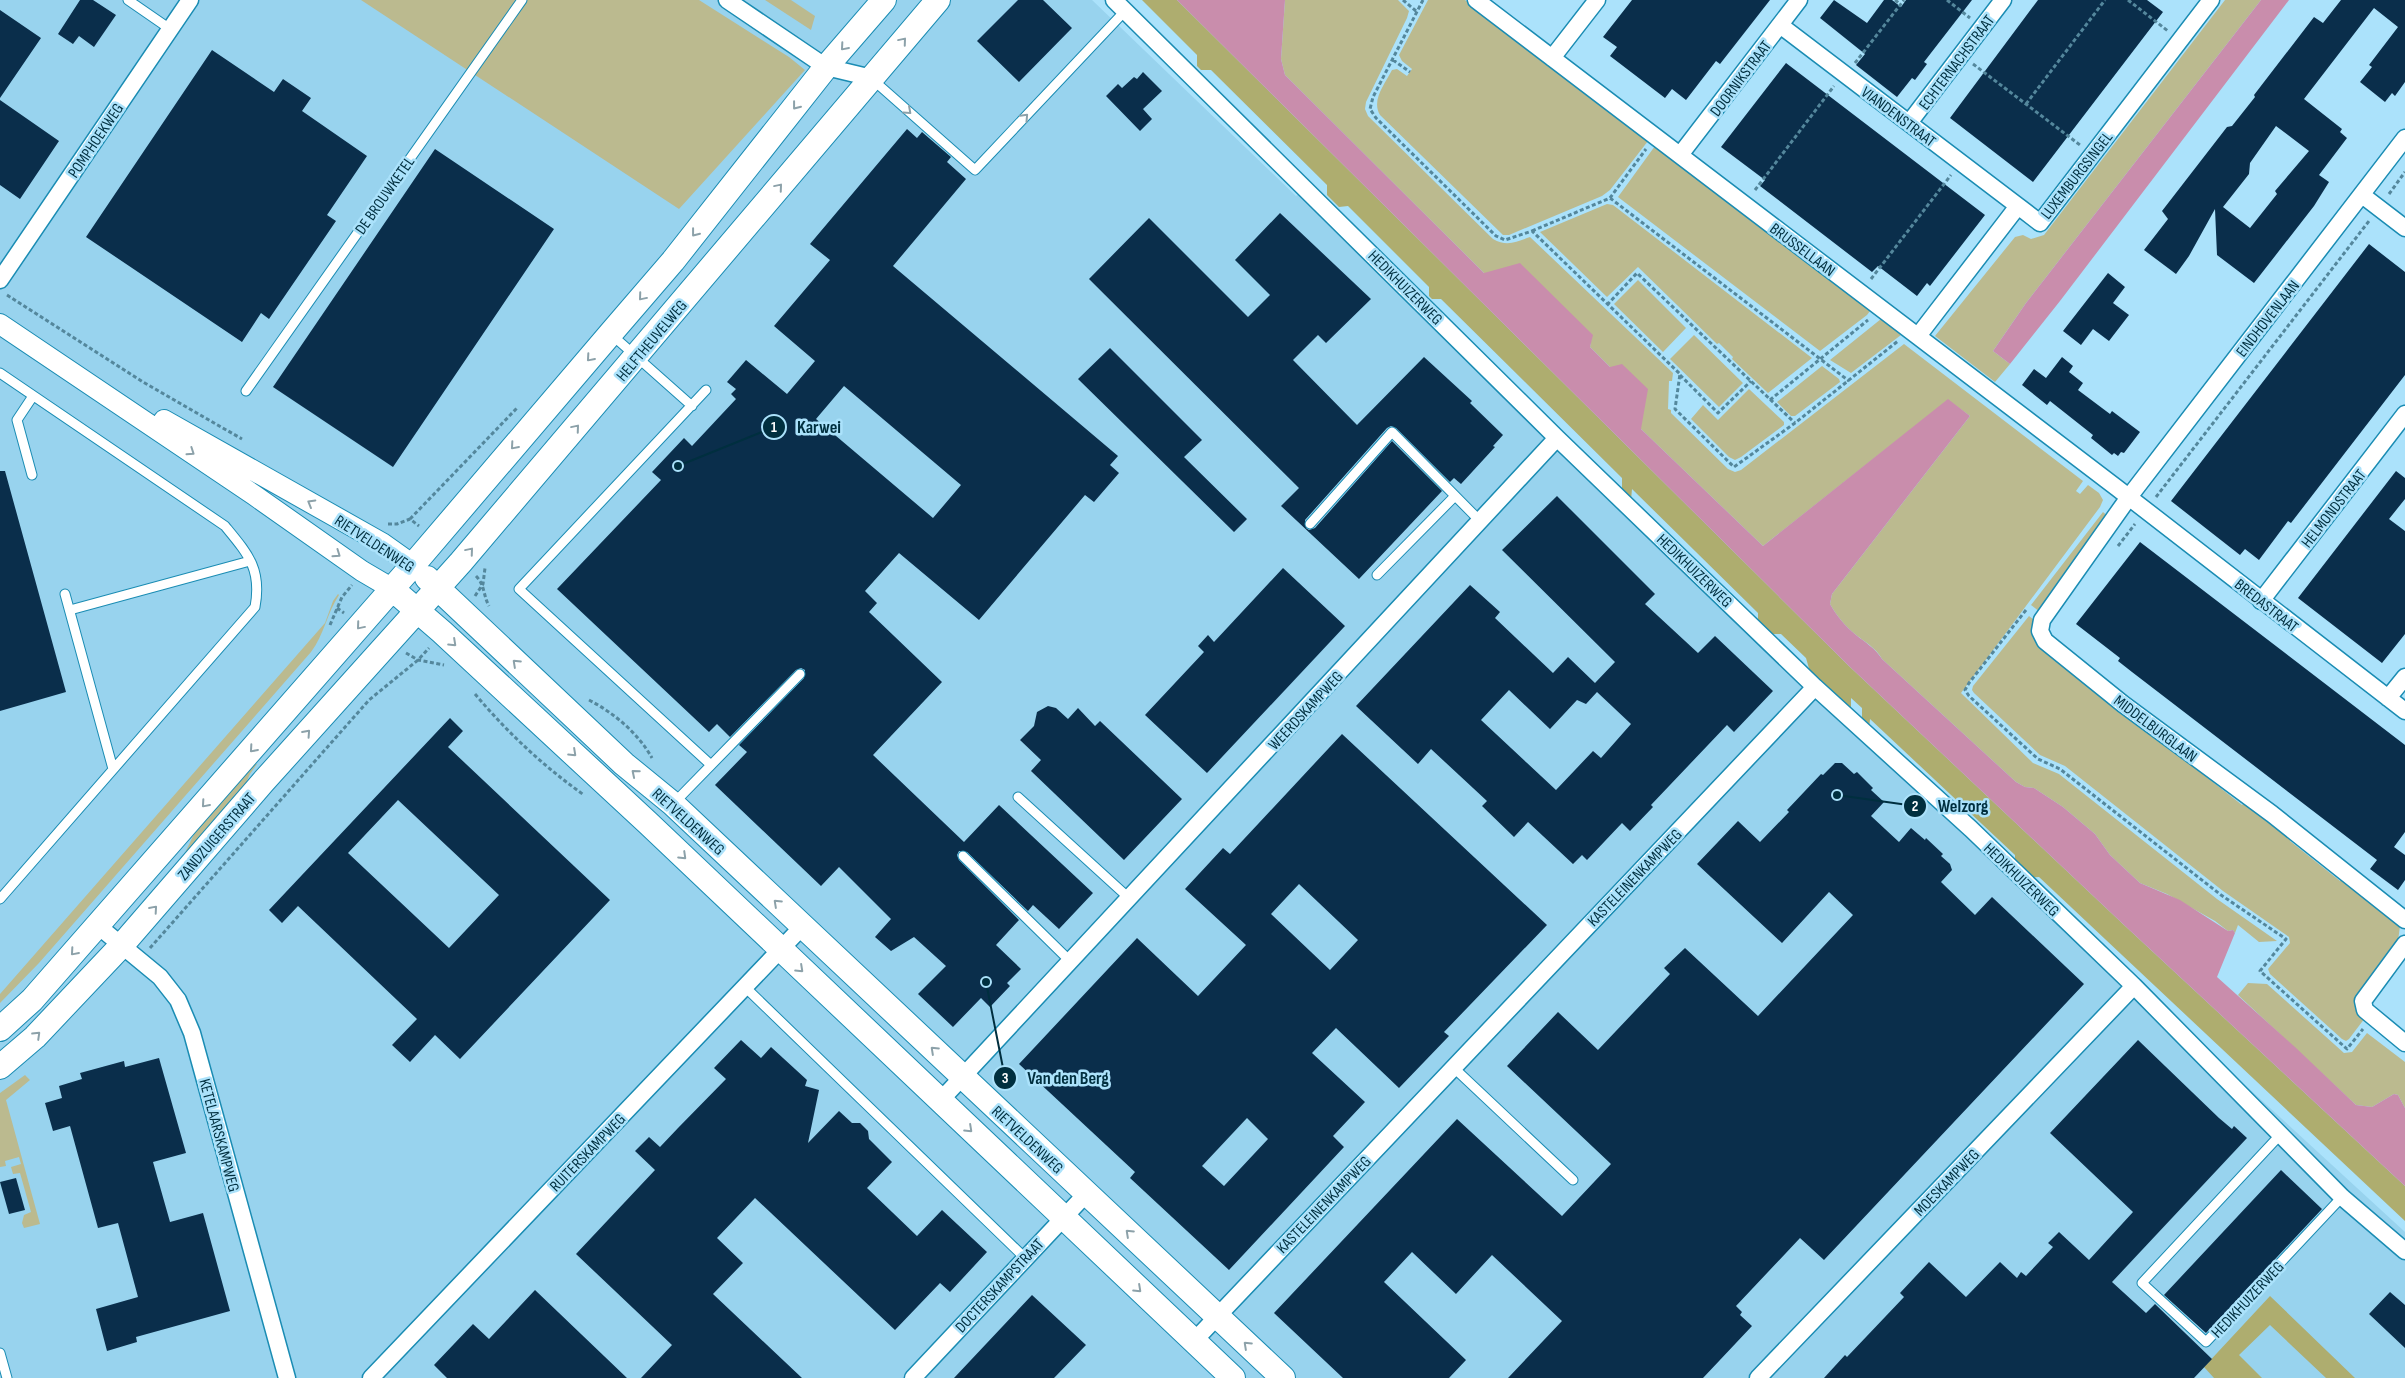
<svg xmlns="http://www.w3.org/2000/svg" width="2405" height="1378" font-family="'Sofia Sans Condensed',sans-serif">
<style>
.built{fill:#98d3ee}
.green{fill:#bbba8f}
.forest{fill:#aead6f}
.water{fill:#c98dac}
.building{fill:#0a2e4b;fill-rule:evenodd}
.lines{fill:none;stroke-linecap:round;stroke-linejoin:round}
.service-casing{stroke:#1a8cb3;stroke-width:11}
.minor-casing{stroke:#1a8cb3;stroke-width:19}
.tertiary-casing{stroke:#1a8cb3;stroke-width:22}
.secondary-casing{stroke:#1a8cb3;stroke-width:26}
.path{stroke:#54879c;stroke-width:3;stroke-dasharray:4 2.5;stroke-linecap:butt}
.service{stroke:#fff;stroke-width:9}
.minor{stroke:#fff;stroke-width:16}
.tertiary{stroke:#fff;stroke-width:20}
.secondary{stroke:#fff;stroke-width:24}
.oneway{stroke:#8ca1a9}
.labels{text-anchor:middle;stroke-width:5;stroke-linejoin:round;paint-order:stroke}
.street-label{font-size:16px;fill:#002f3f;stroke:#abe2fb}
.leader{fill:none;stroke:#002f3f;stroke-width:2}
.callout-dot{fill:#002f3f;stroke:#abe2fb;stroke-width:2}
.mark-label{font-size:15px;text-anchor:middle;font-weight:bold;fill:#fff}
.callout-label{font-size:18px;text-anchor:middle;font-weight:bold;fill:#002f3f;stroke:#abe2fb;stroke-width:5;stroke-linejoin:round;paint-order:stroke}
</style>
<rect width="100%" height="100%" fill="#abe2fb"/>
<path class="built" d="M0,0H1092L1296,196L1304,190L1458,341L1452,346L1689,574L2405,1232V1378H0Z"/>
<path class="green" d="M361,0H699L789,57L805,70L679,209Z
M765,0H791L815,16L811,30Z
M1285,0H1398L1409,11L1407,18L1366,102L1365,109L1368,116L1493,239C1507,247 1516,242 1530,237L1673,373L1672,381H1669L1668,409L1671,410V413L1728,469L1735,472L1741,470L1904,344L2083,481L2076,491L2080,494L2088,485L2099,493L2103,500L2100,507L1961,693L2033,763L2059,774L2217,899L2277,941L2259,942L2238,925L2235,933L2233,930L2228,931L2215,921L2167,894L2140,883L2110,855L2095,834L2063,807L2034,788L2025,787L2016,782L1882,659C1876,648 1865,642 1856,635C1845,626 1836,615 1830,604L1832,594L1970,416L1948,400L1763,546L1641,429L1610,367L1590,347L1592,335L1484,273L1285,75L1281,59Z
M1428,0H1465L1648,141L1610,190L1602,196L1509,235H1503L1380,115C1371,100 1385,84 1392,70L1397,69L1407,76L1412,69L1402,61L1399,55Z
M2225,0H2261L2026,303L1993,351L2010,364L1995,382L1935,336L2015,237L2023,235L2031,239L2044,235Z
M1655,146L1870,311L1867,315L1820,351L1618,197Z
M1607,204L1613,205L1812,358L1768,393L1732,359L1733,357L1719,343L1717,344L1638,267L1607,297L1540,232Z
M1638,280L1686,328L1663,352L1614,304Z
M1881,319L1901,335L1851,373L1830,360Z
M1694,335L1743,383L1719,407L1670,359Z
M1822,366L1839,379L1840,382L1795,416H1791L1777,402Z
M1749,389L1784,422V425L1741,457L1735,460L1729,457L1691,419L1703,405L1718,420Z
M2103,512L2111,519L2040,612L2031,605Z
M338,594L339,595C327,613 324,635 311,652L39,963L0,1003V994L325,623L333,601Z
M2029,616L2034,620L2031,631L2036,642L2097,689L2104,699L2156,739L2159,735L2206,771L2204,775L2242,805L2246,801L2292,837L2290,841L2340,881L2344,877L2400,926L2398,941L2357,994L2355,1002L2365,1018L2349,1039L2346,1041L2342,1039L2270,974L2268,969L2290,943L2289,937L2223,891L2065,766L2040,755L1974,693L1972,690L1973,686Z
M253,762L257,764L250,774L238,800L182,859L197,828Z
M2248,983L2267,984L2344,1053L2352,1052L2367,1033L2405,1062V1108L2398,1095L2394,1094L2372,1107L2356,1105L2238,995Z
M25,1075L30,1080L6,1100L40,1224L24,1228L22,1223L24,1215L31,1212L20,1173L13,1174L11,1167L21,1164L19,1157L5,1161L6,1166L0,1167V1093Z"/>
<path class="forest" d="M1142,0H1177L1849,666L2123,924L2405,1186V1221L2039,877L2024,878L2015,870V855L1870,719L1869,729L1862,725V708L1851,698V710L1810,672L1806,658L1781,634H1765L1758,628V613L1632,489L1631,500L1622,493V478L1441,299H1432L1429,296V287L1348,206L1339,207L1327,195V185L1211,70H1201L1197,66V55Z
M2270,1296L2355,1378H2326L2270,1325L2239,1355L2262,1378H2214L2204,1367Z"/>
<path class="water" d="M1177,0H1285L1281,59L1285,75L1484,273L1520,263L1593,335L1590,347L1610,367L1622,364L1648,389L1641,429L1763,546L1948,399L1970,416L1832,594L1830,604C1836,615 1845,626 1856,635C1865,642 1876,649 1882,659L2016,782L2025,787L2034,788L2063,807L2095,834L2110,855L2140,883L2180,900L2228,931L2233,930L2235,933L2217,977L2295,1047L2356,1105L2372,1107L2394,1094L2398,1095L2405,1108V1186L2123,924L1849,666Z
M2261,0H2289L2060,301L2010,364L1993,351L2026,303Z"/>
<path class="building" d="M80,0H93L116,15L94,47L79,36L73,44L58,34Z
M1018,0H1043L1072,28L1019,82L977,41Z
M1632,0H1770L1720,64L1716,61L1686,100L1672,89L1665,98L1610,56L1617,47L1603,37Z
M1834,0L1867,23L1884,0H1892L1901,7L1906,0H1972L1924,62L1927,64L1915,80L1912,78L1897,97L1856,65L1865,54L1820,18Z
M2038,0H2147L2163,12L2033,182L1950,118Z
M2341,0H2405V82L2395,96L2392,93L2385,102L2360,82L2372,67L2369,65L2398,27L2374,8L2304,99L2342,129L2340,132L2347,138L2319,175L2329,182L2314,206L2254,283L2217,255L2215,209L2189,256L2176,274L2144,250L2168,219L2162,211L2227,127L2232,126L2255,97L2254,95L2314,17L2323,23ZM2276,126L2309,151L2275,191L2277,194L2250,228L2223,207L2249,174L2250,163Z
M0,10L41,38L0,98Z
M212,50L274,92L283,79L311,98L302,111L367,156L327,215L336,221L269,319L261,313L242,342L86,237Z
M1786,63L1985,215L1930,286L1927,283L1917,296L1878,266L1872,272L1760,186L1765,180L1721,147Z
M1143,72L1162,91L1143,109L1152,119L1140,131L1106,96L1118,84L1122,88L1134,77L1137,79Z
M0,100L59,141L20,199L0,185Z
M907,129L917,138L922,132L951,157L947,162L966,179L893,266L1118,456L1110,465L1119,473L1094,502L1085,495L979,620L899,553L865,591L877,603L869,612L942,682L873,755L964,842L999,805L1093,893L1059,929L1033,905L1028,911L967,852L959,851L957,855L959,860L1019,920L996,945L1021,969L1007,983L1010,986L990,1007L981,998L953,1027L918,994L946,966L914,937L891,951L875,937L891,919L839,867L821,886L715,785L747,752L739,745L804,678L805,670L801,668L796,670L730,737L717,724L709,732L557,589L661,480L652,472L684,438L692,446L736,399L731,394L736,389L727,382L746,360L787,394L815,361L774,326L830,260L810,244ZM844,386L961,485L933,518L816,419Z
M435,149L554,229L393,467L273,387Z
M1280,213L1371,299L1326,343L1318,335L1293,360L1357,425L1424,357L1472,401L1470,403L1503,435L1493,446L1495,447L1461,484L1454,478L1450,482L1396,428L1391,426L1387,428L1305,520L1306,528L1309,530L1315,528L1392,441L1442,491L1359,579L1281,506L1299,488L1089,279L1149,218L1248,317L1270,295L1235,260Z
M2369,244L2405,272V375L2291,523L2288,521L2259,560L2245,549L2240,555L2171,501Z
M2108,273L2125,287L2113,303L2129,315L2109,341L2093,329L2081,345L2063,331Z
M1110,348L1202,440L1184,457L1247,519L1234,532L1078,379Z
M2062,357L2073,366L2069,372L2083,383L2078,390L2110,414L2112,411L2140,432L2124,453L2121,452L2118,456L2114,453L2112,455L2091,438L2093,435L2050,401L2047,405L2022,385L2034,369L2046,378Z
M0,471H5L66,692L0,711Z
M2396,471L2405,478V499L2389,519L2405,531V634L2382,663L2298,598Z
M1557,496L1655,594L1645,604L1698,653L1715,636L1773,691L1734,732L1727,725L1651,805L1653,807L1630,831L1622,823L1587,860L1582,855L1573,864L1528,822L1514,837L1482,806L1487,801L1431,749L1418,764L1356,706L1470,585L1500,612L1495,618L1553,673L1568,657L1595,683L1615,662L1502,550ZM1509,690L1550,729L1577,700L1586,704L1597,692L1631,724L1601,758L1593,751L1556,790L1481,720Z
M2140,542L2405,745V832L2394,847L2405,855V880L2398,890L2370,869L2377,860L2132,672L2118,661L2120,658L2076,624Z
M1283,568L1345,626L1207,773L1145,715L1204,652L1198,646L1208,635L1214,642Z
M1048,706L1056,708L1068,719L1078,708L1095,726L1100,721L1182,799L1124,860L1031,771L1041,760L1020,740L1034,726L1037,712Z
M450,718L463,731L448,747L610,900L460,1059L435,1035L410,1062L392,1045L417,1019L298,906L282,923L269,910ZM398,800L499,895L449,948L348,853Z
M1342,734L1547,925L1444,1032L1449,1036L1399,1088L1336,1028L1312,1053L1365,1102L1333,1136L1344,1147L1229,1270L1130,1178L1135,1172L1019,1064L1137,938L1198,996L1246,945L1185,889L1223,848L1230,854ZM1299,884L1358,940L1330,970L1271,914ZM1247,1118L1268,1139L1224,1186L1202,1166Z
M1835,763H1842L1854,774L1857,772L1873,788L1871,790L1884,802L1871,816L1899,842L1911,828L1925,840L1926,838L1943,854L1941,856L1950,864L1952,870L1941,882L1975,915L1992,897L2084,984L1824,1260L1800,1238L1736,1306L1742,1312L1740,1315L1752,1326L1703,1378H1508L1562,1321L1492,1255L1456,1294L1412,1252L1384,1282L1466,1360L1449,1378H1343L1274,1313L1457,1119L1562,1216L1611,1164L1507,1066L1558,1012L1598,1050L1670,974L1664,968L1685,948L1758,1016L1853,915L1829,892L1782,943L1697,864L1738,821L1760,842L1789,812L1787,810L1821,774L1823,775Z
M741,1040L761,1058L771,1047L807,1080L805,1086L819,1090L808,1143L839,1111L852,1123H860L868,1131L869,1139L892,1162L867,1188L917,1236L942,1210L987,1252L950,1292L940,1283L895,1330L755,1198L717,1238L743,1263L713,1294L802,1378H641L672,1345L576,1254L655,1170L635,1151L649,1137L660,1147L678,1128L726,1079L714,1068Z
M2138,1040L2219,1118L2232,1129L2234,1126L2247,1138L2112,1282L2146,1313L2155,1304L2212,1359L2194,1378H1824L1845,1355L1847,1357L1904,1297L1900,1293L1929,1262L1966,1297L2000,1262L2017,1278L2021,1272L2026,1276L2053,1247L2048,1243L2059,1232L2089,1260L2133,1212L2050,1133Z
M159,1058L186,1153L153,1162L170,1222L203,1213L230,1311L136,1337L137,1342L107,1351L96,1309L138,1297L118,1223L98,1228L70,1126L53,1131L45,1103L62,1098L59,1086L82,1079L80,1073L124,1061L125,1067Z
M2281,1170L2322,1209L2206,1333L2164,1295Z
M16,1178L25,1210L9,1214L0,1182Z
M535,1290L627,1378H447L434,1365L473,1324L489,1339Z
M2390,1292L2405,1305V1348L2369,1314Z
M1032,1295L1086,1345L1054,1378H954Z"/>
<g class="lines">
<g class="service-casing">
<path id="service" d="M128,0L170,29
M872,79L975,170L1125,11
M612,335L692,406
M0,373L225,526C248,554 262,569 255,607L0,899
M706,390L519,589L711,765
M246,391L522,0
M32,475L17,420L33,396
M1310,524L1392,432L1481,522
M1377,575L1455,496
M65,594L113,769
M70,610L250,561
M1018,797L1130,899
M674,803L800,674
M963,856L1071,962
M745,987L1024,1257
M1453,1067L1573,1180
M2280,1135L2142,1283L2206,1342L2342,1197
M0,1353L7,1378"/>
</g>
<g class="minor-casing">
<path id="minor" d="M727,0L826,67L872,78
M1114,0L1557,438L1815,687L1971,829L2134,986L2342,1197L2405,1251
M1476,0L2117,488L2405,711
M1780,25L2018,206
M1552,58L1597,0
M1909,123L2003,0
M2405,138L2129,497L2042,620L2040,631L2045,641L2123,704L2272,814L2405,920
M1680,155L1799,0
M2362,195L2405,228
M0,280L190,0
M1918,336L2018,206L2040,223L2211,0
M2261,601L2405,414
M2388,698L2405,677
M97,925L160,977L178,1000L192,1033L287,1378
M2405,944L2363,1001L2365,1010L2405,1043
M940,1101L1557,438
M1194,1341L1815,687
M371,1378L802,927
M913,1378L1086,1194
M1758,1378L2134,986"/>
</g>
<g class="tertiary-casing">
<path id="tertiary" d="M0,324L254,495L362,571L391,588
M164,420L382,543L413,565"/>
</g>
<g class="secondary-casing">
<path id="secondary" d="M427,578L624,764L673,804L1283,1378
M391,588L442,632L648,823L1233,1378
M0,1029L32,1000L413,565L611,333L673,261L826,67L884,0
M0,1067L35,1037L122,945L263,782L461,562L938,0"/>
</g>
<path class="path" d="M1403,0L1416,11
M1423,0L1373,97L1370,109L1376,118L1496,236L1505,240L1532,231L1680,374L1675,409L1734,467L1795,423L1898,341
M1895,0L1900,4
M1947,0L1970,18
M2128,0L2168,31
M1393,60L1410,72
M1855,63L1904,0
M1973,64L2080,145
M2026,104L2105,0
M1755,190L1834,86
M2389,194L2405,172
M1610,198L1849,381
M1532,231L1610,198L1646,149
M1871,279L1951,175
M7,295L143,382L242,439
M1607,305L1637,273L1795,423
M1680,375L1718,413L1751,381
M1770,400L1868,320
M2156,497L2369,221
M410,519L517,408
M388,524H397L410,519L419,526
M2118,546L2135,524
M476,576C485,585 483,595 489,606
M475,596L483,584L485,568
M337,608L344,613
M2026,610L1969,683L1965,690L1969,696L2038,759L2060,769L2221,895L2286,939L2260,971L2347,1049L2363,1029
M330,625L342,597L352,585
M406,653L418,660L444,665
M475,694C507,732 543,766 584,795
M589,700C614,713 638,733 652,758
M150,948L369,700L418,660L429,648"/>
<use href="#service" class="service"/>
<use href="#minor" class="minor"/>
<use href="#tertiary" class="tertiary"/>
<use href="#secondary" class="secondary"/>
</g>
<defs><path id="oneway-chevron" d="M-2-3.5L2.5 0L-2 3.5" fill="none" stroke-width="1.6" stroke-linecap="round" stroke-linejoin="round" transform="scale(1.25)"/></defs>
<g class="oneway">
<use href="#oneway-chevron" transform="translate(903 41) rotate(-50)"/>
<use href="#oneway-chevron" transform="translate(844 47) rotate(131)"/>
<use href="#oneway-chevron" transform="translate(796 106) rotate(128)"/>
<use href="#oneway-chevron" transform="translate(908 111) rotate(42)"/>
<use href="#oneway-chevron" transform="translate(1025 117) rotate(-47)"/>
<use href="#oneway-chevron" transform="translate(779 187) rotate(-50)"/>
<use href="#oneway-chevron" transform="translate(695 233) rotate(128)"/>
<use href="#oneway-chevron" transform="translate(642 297) rotate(130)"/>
<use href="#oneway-chevron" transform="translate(590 358) rotate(131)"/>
<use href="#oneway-chevron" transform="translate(576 428) rotate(-50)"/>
<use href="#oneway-chevron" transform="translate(514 446) rotate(131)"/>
<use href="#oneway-chevron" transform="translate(191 452) rotate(34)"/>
<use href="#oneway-chevron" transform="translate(311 503) rotate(-150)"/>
<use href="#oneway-chevron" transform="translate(470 551) rotate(-50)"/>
<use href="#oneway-chevron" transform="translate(337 554) rotate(35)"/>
<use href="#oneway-chevron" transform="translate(360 626) rotate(130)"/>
<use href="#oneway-chevron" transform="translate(453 643) rotate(43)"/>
<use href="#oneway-chevron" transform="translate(516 663) rotate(-137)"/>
<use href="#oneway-chevron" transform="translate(307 733) rotate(-48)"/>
<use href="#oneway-chevron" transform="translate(253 749) rotate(131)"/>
<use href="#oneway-chevron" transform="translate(573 753) rotate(43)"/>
<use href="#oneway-chevron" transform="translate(635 773) rotate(-140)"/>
<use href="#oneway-chevron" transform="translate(205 804) rotate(131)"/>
<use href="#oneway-chevron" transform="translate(683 856) rotate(44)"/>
<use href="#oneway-chevron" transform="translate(777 903) rotate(-137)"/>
<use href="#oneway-chevron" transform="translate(154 909) rotate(-49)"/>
<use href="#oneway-chevron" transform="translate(74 952) rotate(131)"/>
<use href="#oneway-chevron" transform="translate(800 969) rotate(43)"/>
<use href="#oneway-chevron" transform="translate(37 1035) rotate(-44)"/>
<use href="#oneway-chevron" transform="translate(934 1050) rotate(-137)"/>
<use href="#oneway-chevron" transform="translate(969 1129) rotate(43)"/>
<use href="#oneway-chevron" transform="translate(1129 1233) rotate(-137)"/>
<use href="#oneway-chevron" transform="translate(1138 1289) rotate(43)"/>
<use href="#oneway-chevron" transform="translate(1247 1345) rotate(-137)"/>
</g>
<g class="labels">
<g class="street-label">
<text transform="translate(1956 62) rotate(-53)" y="6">ECHTERNACHSTRAAT</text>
<text transform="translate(1740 78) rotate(-53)" y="6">DOORNIKSTRAAT</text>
<text transform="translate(1899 116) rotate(37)" y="6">VIANDENSTRAAT</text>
<text transform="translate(95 140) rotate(-56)" y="6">POMPHOEKWEG</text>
<text transform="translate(2076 175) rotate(-52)" y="6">LUXEMBURGSINGEL</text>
<text transform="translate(384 195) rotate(-55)" y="6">DE BROUWKETEL</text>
<text transform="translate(1803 249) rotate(37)" y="6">BRUSSELLAAN</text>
<text transform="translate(1406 287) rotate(45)" y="6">HEDIKHUIZERWEG</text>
<text transform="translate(2267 318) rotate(-52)" y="6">EINDHOVENLAAN</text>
<text transform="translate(651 340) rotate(-50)" y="6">HELFTHEUVELWEG</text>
<text transform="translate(2333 508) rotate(-52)" y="6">HELMONDSTRAAT</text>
<text transform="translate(375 543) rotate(33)" y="6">RIETVELDENWEG</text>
<text transform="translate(1695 570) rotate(44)" y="6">HEDIKHUIZERWEG</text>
<text transform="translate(2267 605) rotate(38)" y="6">BREDASTRAAT</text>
<text transform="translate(1305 710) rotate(-47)" y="6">WEERDSKAMPWEG</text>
<text transform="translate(2156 728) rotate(37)" y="6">MIDDELBURGLAAN</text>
<text transform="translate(689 821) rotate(42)" y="6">RIETVELDENWEG</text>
<text transform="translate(216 836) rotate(-49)" y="6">ZANDZUIGERSTRAAT</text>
<text transform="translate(1634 877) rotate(-46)" y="6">KASTELEINENKAMPWEG</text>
<text transform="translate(2022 879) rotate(44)" y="6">HEDIKHUIZERWEG</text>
<text transform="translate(220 1135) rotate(75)" y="6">KETELAARSKAMPWEG</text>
<text transform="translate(1028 1139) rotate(43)" y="6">RIETVELDENWEG</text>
<text transform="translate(587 1152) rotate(-46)" y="6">RUITERSKAMPWEG</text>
<text transform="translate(1946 1182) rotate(-46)" y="6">MOESKAMPWEG</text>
<text transform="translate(1323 1204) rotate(-46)" y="6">KASTELEINENKAMPWEG</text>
<text transform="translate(999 1285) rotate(-47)" y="6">DOCTERSKAMPSTRAAT</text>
<text transform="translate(2247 1299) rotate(-47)" y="6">HEDIKHUIZERWEG</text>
</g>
</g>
<path class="leader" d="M678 466L774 427M1837 795L1915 806M986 982L1005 1078"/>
<g class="callout-dot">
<circle cx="678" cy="466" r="5"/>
<circle cx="1837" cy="795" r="5"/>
<circle cx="986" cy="982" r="5"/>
<circle cx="774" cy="427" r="12"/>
<circle cx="1915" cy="806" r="12"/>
<circle cx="1005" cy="1078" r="12"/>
</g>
<g class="mark-label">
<text x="774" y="432">1</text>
<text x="1915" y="811">2</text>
<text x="1005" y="1083">3</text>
</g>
<g class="callout-label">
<text x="819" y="433">Karwei</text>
<text x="1963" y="812">Welzorg</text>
<text x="1068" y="1084">Van den Berg</text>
</g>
</svg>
